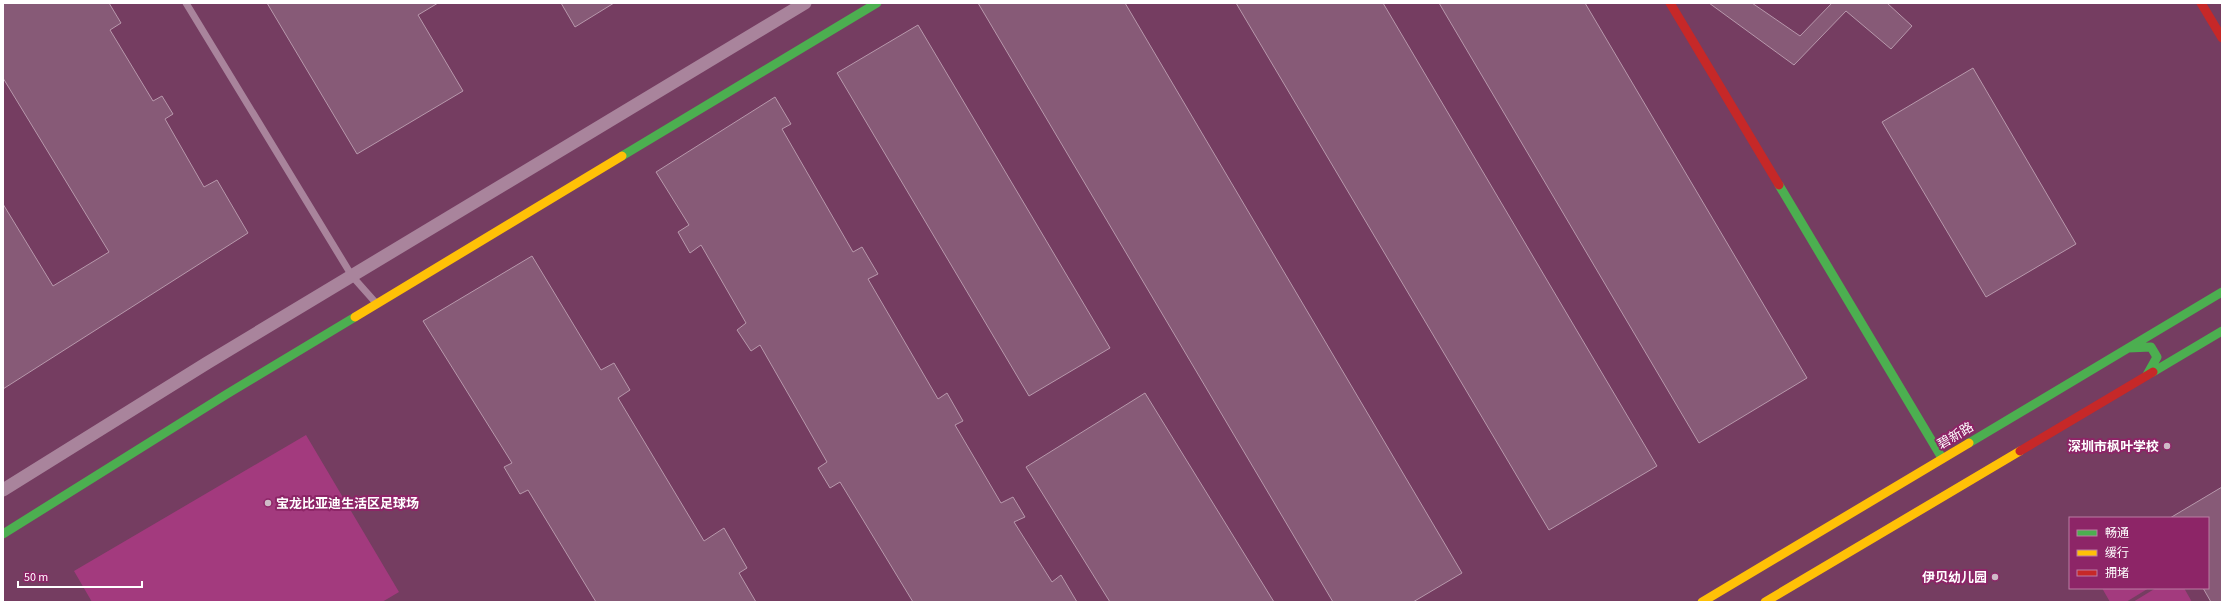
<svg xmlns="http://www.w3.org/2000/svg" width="2225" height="605" font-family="'Source Sans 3','Noto Sans SC',sans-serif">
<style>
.green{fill:#a33a7e}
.building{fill:#875a77;stroke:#b898ac}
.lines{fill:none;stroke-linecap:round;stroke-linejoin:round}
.lane{stroke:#a9849c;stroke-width:7}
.street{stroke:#a9849c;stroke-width:13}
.fast{stroke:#4caf50;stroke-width:9}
.slow{stroke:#ffc107;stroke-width:9}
.jam{stroke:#c62828;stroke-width:9}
.poi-dot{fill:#cfbbc8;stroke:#8d2567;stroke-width:1.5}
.labels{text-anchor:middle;stroke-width:4;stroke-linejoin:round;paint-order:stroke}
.street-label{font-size:13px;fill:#fff;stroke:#8d2567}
.poi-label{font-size:13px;font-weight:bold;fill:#fff;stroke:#8d2567;text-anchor:end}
</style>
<rect width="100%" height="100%" fill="#753d61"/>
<path class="green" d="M306,435L399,592L382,602H92L74,571Z
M2102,588H2149L2126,602H2110Z
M2156,588H2184L2192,602H2133Z"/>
<path class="building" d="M3,3H109L121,23L110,30L153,101L162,96L173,114L165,119L204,187L217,180L248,233L3,389V204L53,286L109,252L3,78Z
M267,3H438L418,15L463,91L357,154Z
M561,3H614L575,27Z
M978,3H1125L1462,573L1413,602H1333Z
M1236,3H1383L1657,466L1549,530Z
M1439,3H1585L1807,378L1699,443Z
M1709,3H1752L1800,36L1832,3H1887L1912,26L1891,49L1846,11L1794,65Z
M918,25L1110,348L1029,396L837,73Z
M1973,68L2076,244L1986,297L1882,122Z
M775,97L791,124L782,129L853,252L862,247L878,274L868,279L938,399L947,393L963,421L955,425L1001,503L1013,497L1025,517L1014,522L1052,582L1061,575L1077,602H913L840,482L830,488L818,468L827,462L760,345L751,351L737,330L746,323L701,245L690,253L678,232L689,225L656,172Z
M532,256L601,370L614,363L630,390L618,398L704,541L724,528L747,568L739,573L756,602H596L528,490L520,494L504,467L512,463L423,321Z
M1145,393L1274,602H1110L1026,467Z
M2222,487V602H2211L2203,588H2208V518H2170Z"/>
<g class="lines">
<path class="lane" d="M186,3L352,276L376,303"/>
<path class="street" d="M3,490L207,363L805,3"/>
<path class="fast" d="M622,156L877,3
M1779,185L1942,458
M2128,348L2151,347L2157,357L2147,375
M2153,372L2222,331
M1969,443L2222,292
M3,534L227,394L355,317"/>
<path class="slow" d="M355,317L622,156
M1702,602L1969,443
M1765,602L2020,451"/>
<path class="jam" d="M1670,3L1779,185
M2201,3L2222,38
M2020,451L2153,372"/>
</g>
<g class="poi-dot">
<circle cx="2167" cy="446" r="4"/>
<circle cx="268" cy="503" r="4"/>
<circle cx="1995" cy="577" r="4"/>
</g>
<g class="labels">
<g class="street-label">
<text transform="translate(1955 435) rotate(-31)" y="5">碧新路</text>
</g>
<g class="poi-label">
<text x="2159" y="451">深圳市枫叶学校</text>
<text x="276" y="508" text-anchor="start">宝龙比亚迪生活区足球场</text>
<text x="1987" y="582">伊贝幼儿园</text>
</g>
</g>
<rect width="2225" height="605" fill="none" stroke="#ffffff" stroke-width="8"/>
<rect x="2069" y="517" width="140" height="72" fill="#8d2567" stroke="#bb7ca4"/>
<rect x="2077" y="530" width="20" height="6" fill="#4caf50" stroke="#bb7ca4"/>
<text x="2105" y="537" font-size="12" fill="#ffffff">畅通</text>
<rect x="2077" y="550" width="20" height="6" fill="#ffc107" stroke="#bb7ca4"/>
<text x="2105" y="557" font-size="12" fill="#ffffff">缓行</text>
<rect x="2077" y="570" width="20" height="6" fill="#c62828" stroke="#bb7ca4"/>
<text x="2105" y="577" font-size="12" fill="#ffffff">拥堵</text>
<path d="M18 581v6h124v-6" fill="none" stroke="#ffffff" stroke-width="2"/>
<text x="24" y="581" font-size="12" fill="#ffffff" stroke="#8d2567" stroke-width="3" paint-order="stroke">50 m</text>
</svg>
